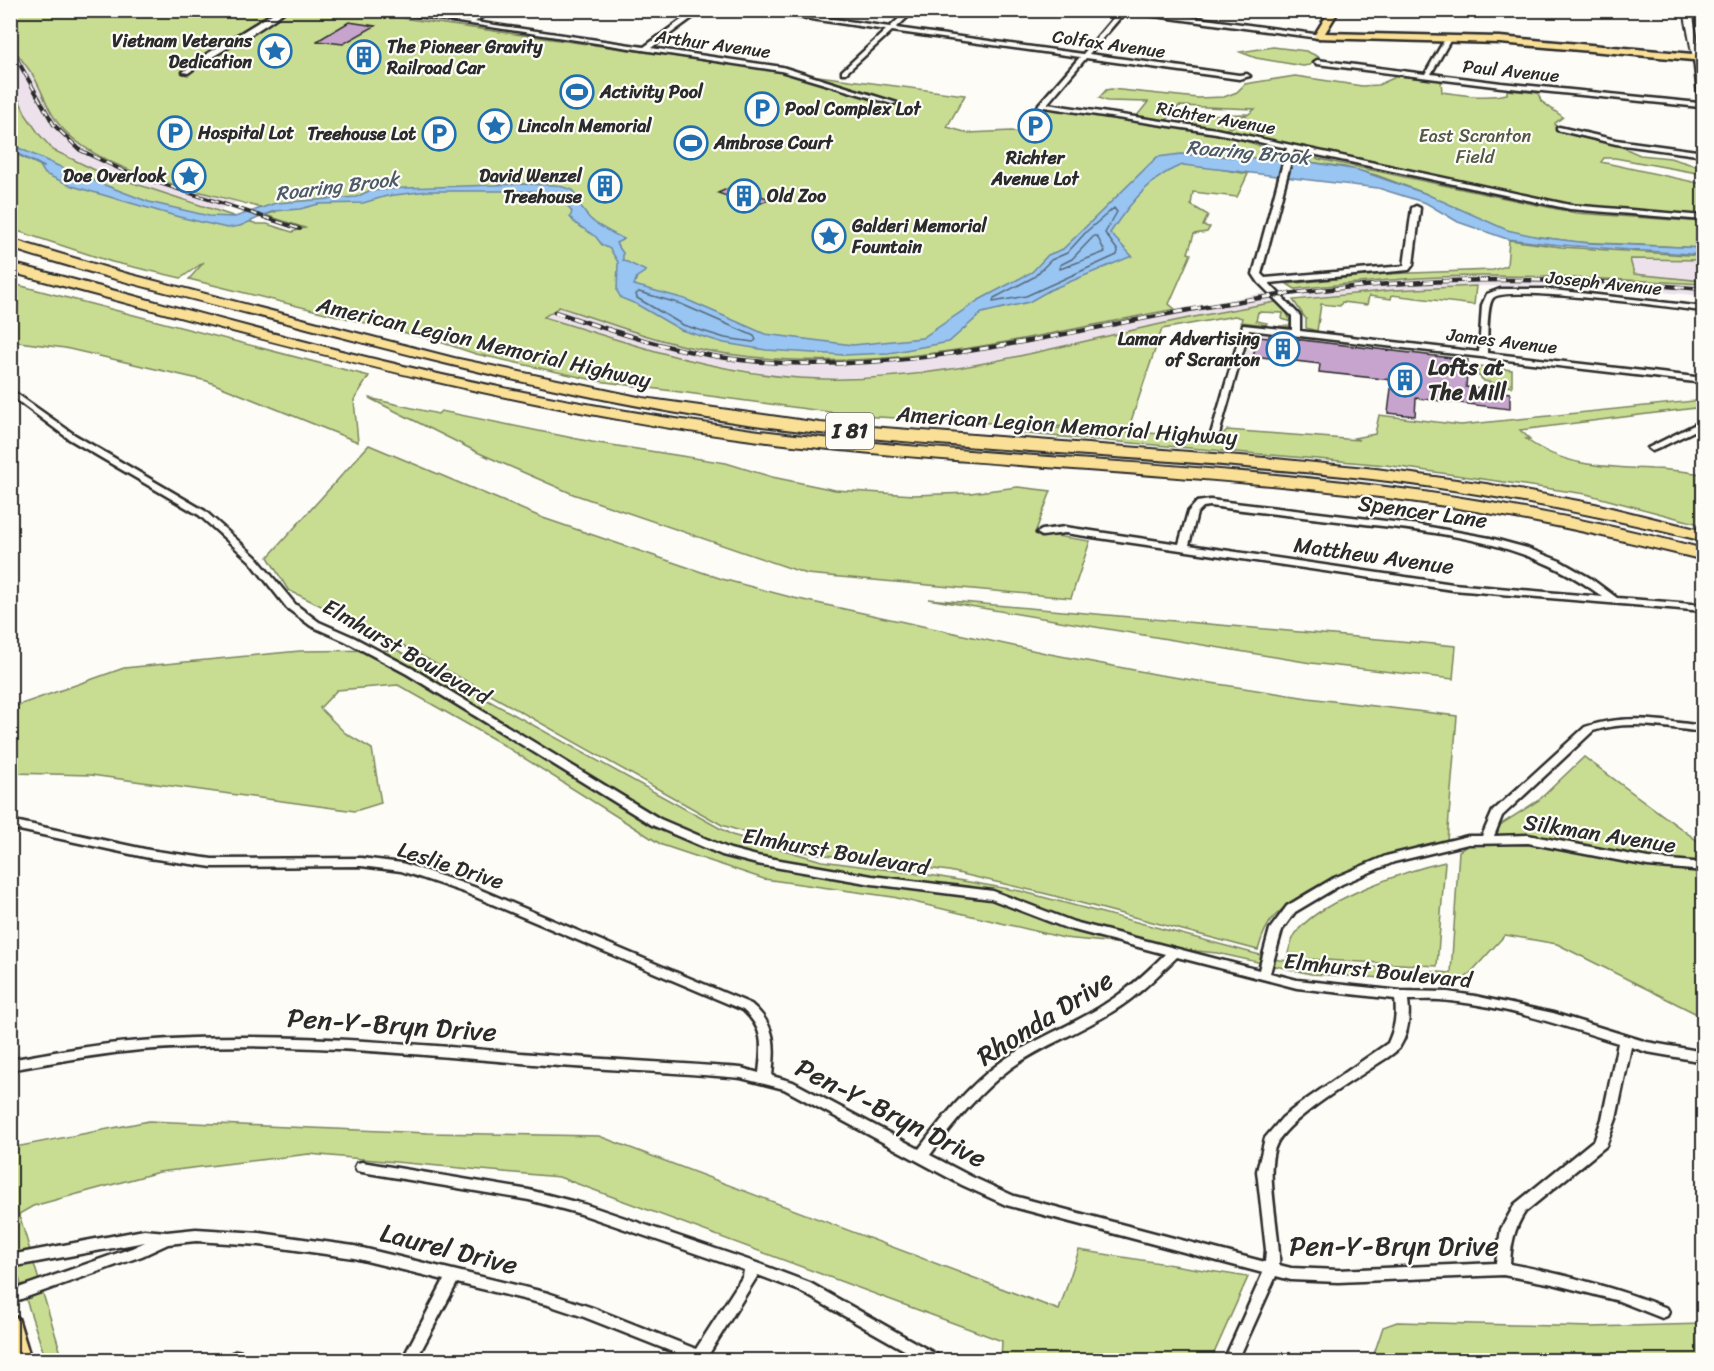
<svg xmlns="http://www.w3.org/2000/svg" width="1714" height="1371" font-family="Sriracha,sans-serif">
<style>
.built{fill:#ede2eb}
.green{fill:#c8dd92;stroke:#7a845e;stroke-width:1.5}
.water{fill:#98c5f2;stroke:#6c87a2;stroke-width:1.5}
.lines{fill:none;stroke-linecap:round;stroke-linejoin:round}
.shore{stroke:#57697b;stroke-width:1.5}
.stream{stroke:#6c87a2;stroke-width:2}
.building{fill:#c7a4ce;stroke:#2b2b2b;stroke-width:1.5}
.minor-casing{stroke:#2b2b2b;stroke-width:5}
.tertiary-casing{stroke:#2b2b2b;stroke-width:4}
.primary-casing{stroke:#2b2b2b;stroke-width:5}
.motorway-casing{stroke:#2b2b2b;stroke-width:4}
.minor{fill:#fdfcf7;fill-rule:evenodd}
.tertiary{fill:#fdfcf7;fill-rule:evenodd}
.primary{fill:#fadf96;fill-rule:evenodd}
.motorway{fill:#fadf96;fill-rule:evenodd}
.rail-far1-casing{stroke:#2b2b2b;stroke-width:4}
.rail-casing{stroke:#2b2b2b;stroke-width:4.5}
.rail-far1{stroke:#fdfcf7;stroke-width:2;stroke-dasharray:7;stroke-linecap:butt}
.rail{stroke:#fdfcf7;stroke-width:3;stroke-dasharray:9;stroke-linecap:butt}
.labels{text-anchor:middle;stroke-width:4.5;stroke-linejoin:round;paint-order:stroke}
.far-poi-label{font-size:18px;font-weight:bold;fill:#2b2b2b;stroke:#fdfcf7;text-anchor:start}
.far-street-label{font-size:18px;fill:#2b2b2b;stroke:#fdfcf7}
.far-park-label{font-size:18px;fill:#525845;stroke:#fdfcf7}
.far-water-label{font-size:20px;font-style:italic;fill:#4c5967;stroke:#fdfcf7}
.shield{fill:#fdfcf7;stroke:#6a6a68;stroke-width:1.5}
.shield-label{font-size:21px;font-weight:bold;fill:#2b2b2b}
.street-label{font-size:22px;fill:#2b2b2b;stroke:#fdfcf7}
.poi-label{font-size:22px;font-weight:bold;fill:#2b2b2b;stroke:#fdfcf7;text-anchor:start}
.near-street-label{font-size:27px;fill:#2b2b2b;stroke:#fdfcf7}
</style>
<rect width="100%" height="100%" fill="#fdfcf7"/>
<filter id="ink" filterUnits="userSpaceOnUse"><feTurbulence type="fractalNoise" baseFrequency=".0167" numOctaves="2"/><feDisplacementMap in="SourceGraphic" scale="12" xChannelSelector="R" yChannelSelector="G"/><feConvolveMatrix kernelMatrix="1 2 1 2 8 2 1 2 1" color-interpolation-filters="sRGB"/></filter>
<g filter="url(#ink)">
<path class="built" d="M10,40L33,76L52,113L61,128L73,139L98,155L131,170L237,202L216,211L97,171L52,150L26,115L11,79Z
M1630,258L1703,260V281L1634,274Z
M1489,276L1703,285L1704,296L1607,287L1549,285L1438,287L1303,298L1295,289L1418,278Z
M1264,293L1276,302L1158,324L990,364L911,375L847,378H798L767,374L671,357L543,317L559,307L689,347L896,359L984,346Z
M1248,328L1315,335L1312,363L1242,356Z"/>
<path class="green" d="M11,11H352L780,71L965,95L947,127L968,133L1012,131L1019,134L1031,117L1049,109C1084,114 1271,133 1282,160L1218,156L1226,148L1215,156L1213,168L1248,174L1237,197L1193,192L1191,205L1208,215L1203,226L1210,227L1207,232L1194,234L1188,253L1191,254L1169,304L1175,309C1013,340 854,383 689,347C645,338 602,320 559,307L544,317C627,343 711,372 799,378C921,386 1038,351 1156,325C1195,316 1236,309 1276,302L1286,311L1293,327L1279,326H1289L1291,322L1282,319L1283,313L1258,312L1256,321L1267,323L1266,325L1241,322L1242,318L1235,316L1162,329L1128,430L859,416L598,381L476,354L434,340L189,279L204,262L181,278L112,262L11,229L10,79L26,115L39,134L53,150L97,171L257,224H267L292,232L305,228L265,215L275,212C213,192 108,178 63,129C49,115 44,94 34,77C27,65 13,52 11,38C9,29 11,19 11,11Z
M1273,47L1306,51L1319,57L1310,65L1303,66L1256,58L1240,52Z
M1295,76L1362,86L1378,85L1398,76L1441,80L1442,92C1463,95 1486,99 1507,94V90L1538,93L1541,101L1563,117L1555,123L1556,129L1608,141L1640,155L1670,158L1703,168V174L1615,158H1604L1601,162L1703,184V216L1616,212L1558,204L1387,164L1227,131L1255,109L1179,106L1165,122L1136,117L1148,102L1107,101L1099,98L1106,90L1111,89L1198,98L1224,97L1237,92L1245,84Z
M1246,114L1225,130L1191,124L1198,115Z
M1314,158L1576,213L1703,222V248L1577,242L1517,234L1477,219L1424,193L1376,175L1344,167L1303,161Z
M1509,240L1561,247L1703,256V260L1630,259L1634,274L1703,281V284C1632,280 1561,276 1490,276C1425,275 1360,283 1295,289L1287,284L1384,274L1493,270L1507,266Z
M10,283L369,376L354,400L358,442L207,381L65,348L11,341Z
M1476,286L1474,305L1392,295L1391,299L1369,296L1367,305L1342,302L1340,306L1321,304L1317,331L1306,328V319L1293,300L1394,290Z
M1479,366L1512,370V387L1484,381L1477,374Z
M369,398L438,414L441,411L592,442L726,463L772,477L835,490L914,495L970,493L1018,487L1051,491L1035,533L1090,541L1071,598L807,574L573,494L479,453Z
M1703,400V407L1520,430L1530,439H1526C1563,467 1608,467 1652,469C1669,469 1687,472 1703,474V525L1586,494L1386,465L1017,433L1016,426L1220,437L1227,430L1359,440L1354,438L1375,434L1379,415L1461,425Z
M369,445L543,518L722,579L794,598L1050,654L1160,675L1308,698L1457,716L1447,841C1396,853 1310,878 1274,917C1265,926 1261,939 1258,950L1047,894L949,871L803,852L722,825L402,645L288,590L268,557Z
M928,599L1456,646L1453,679L1311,663Z
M397,650L732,835L822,861L935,876L1020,891L1279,960L1451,973L1459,851L1539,800L1584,757L1703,845V1017L1557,944L1505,935L1464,980L1404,979L1311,974L1217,953L1064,938L893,897L764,879L662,845L497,741L398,685L337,690L320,708L345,733L372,749L381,803L355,811L91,775L11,773L10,708L124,668L300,651Z
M1445,862L1437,966L1287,958C1289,948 1292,937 1299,929C1325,899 1407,870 1445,862Z
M149,1121L428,1133L599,1136L1059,1310L1079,1250L1248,1277L1211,1360H1001L1002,1341L559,1177L309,1154L159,1172L33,1206L19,1214L63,1360H46L11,1254L10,1148Z
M1397,1322L1592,1327L1703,1324V1360H1372L1383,1327Z"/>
<path class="water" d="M10,144L76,174L149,202L209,216L235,217L276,203L356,197L369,191L405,188L524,184L556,185L573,190C585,221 595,224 624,239L616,243L623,253V260L646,271L637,277L634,285L685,299L765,334L853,345L922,338L979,300L1032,272L1048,255L1063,249L1157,157L1181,154L1303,161L1358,170L1424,193L1507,230L1539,237L1588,243L1703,248V255L1560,245L1507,239L1458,222L1426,203L1378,188L1183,165C1153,174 1127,207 1110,233L1132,256L1050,290L1029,302L982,313L949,342L889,353L844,355L766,350L724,343L681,330L636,304L621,298L617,291L618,262L610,249L602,245L596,237L575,223L570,217L572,212L568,207L571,205L569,202L559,203V201L536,191H428L387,196L363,203L319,204L300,209L274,211L240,226L227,228L179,217L72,186L45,174L39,164L11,151Z"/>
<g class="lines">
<path class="shore" d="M1114,208L1117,212L1105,233L1118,251L1117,255L1026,296L993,302L994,298L1034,277L1051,260L1067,253L1087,231Z
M1094,236H1097L1105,252L1060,269V265L1072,259Z
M639,292L681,304L754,336L756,340L753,342L725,338L683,325L637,298L636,294Z"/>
<path class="stream" d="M10,151L44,167"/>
</g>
<path class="building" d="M349,22L375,26L343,44L317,41Z
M736,185L749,192L770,199L755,206L718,193Z
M1269,336L1468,360L1466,387L1510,393V409L1416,398L1415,416L1388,413L1392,380L1319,372L1320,364L1253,356L1258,337L1269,338Z"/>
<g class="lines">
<g class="minor-casing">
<path id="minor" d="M278,10H286C256,35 219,50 188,73L183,72L207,54Z
M379,10H398L468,21L484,10H492L475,22L644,47L695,10H703L651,48L782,67L897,103L892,104L781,71Z
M750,10H770L890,27L908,10H915L896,28L1083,54L1120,10H1140L1321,35L1322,36L1319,38L1125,12L1089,54L1239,75L1247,74L1250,76L1239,79L1086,58L1047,104L1216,129L1570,205L1704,216V220L1570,209L1294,150L1261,274L1265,278L1404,266L1412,208L1416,206L1420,208L1413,265L1409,270L1269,283L1300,316V331L1479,352L1482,305L1487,294L1500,289H1544L1704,307V311C1676,308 1505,284 1493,298C1486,306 1488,342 1487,353L1704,378V383L1249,330L1219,434L1218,436H1212L1211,434L1243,325L1292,330V316L1259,283L1253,274L1287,148L1216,133L1044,107L1039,118H1035L1034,117L1039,104L1080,57L892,31L846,73H842V71L886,30Z
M1491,10H1505L1507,12L1504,14Z
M1448,37L1451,39L1431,74L1501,83L1699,103L1694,58L1699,57L1704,85V118L1701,116L1700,107L1501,87L1317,64L1314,62L1317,60L1425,74L1445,39Z
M1559,127L1616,140L1704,152V156L1616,144L1557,130V128Z
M10,389L75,435L205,511L256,557L295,604L319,622L353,637L415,670L660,819L730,849L757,856L872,876L993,891L1074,922L1259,970L1270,929L1287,906L1334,878L1386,856L1468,836H1482L1493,811L1585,727C1626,713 1662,721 1704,726V732C1666,728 1629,719 1593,731L1502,816L1494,836L1528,835L1648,858L1704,863V871L1648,866L1528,843L1468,844L1394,862L1342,884L1295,912L1282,930L1270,973L1297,980L1401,991L1448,992L1475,996L1553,1013L1647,1042L1704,1052V1062L1647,1052L1631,1047L1616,1119L1606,1146L1525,1212C1514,1228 1511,1245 1510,1264C1564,1274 1616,1288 1667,1308L1669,1312L1667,1316L1662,1318L1619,1301L1553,1284L1503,1275L1338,1282L1291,1280L1276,1276L1238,1360H1224L1263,1273L1006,1205L962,1185L784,1089L741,1078C676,1072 611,1070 546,1065C411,1054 276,1039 141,1050C97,1054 54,1062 10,1070V1060C54,1052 97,1044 141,1041C276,1030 411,1044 546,1055C611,1060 676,1063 741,1068L759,1073C762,1045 765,1030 743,1010L466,893L401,871L361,866L212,867L149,858L10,828V820L149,850L212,859L361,858L402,863L474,887L751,1004C777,1026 775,1045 772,1076L793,1082L919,1149C943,1117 968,1086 1001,1062C1033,1039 1072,1026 1105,1004C1128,990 1147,972 1165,954L1066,928L991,899L872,884L757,864L722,855L652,825L407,674L345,641L311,626L287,608L250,561L199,515L69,439L10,395ZM1177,957L1297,988L1395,999C1397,1016 1395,1028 1388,1043L1297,1106L1282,1118L1265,1138L1257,1171L1266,1250L1265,1262L1014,1196L972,1177L930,1155C954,1123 979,1092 1011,1068C1043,1045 1081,1032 1115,1010C1138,996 1157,976 1177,957ZM1408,1000C1422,1000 1436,999 1450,1001C1507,1007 1564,1026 1618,1043L1602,1119L1595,1139L1515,1204L1501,1229L1496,1263L1338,1270L1291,1268L1279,1265C1281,1233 1263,1169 1277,1143C1289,1119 1349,1083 1373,1067C1381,1061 1393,1055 1399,1048C1409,1033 1410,1016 1408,1000Z
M1704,420V426L1655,450L1652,451L1648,448Z
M1210,500L1419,525L1490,538L1527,548L1560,561L1590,578L1617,598L1704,605V611L1453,590L1065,533L1042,536L1037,533L1042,530L1065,527L1179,544L1188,512L1197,502ZM1210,506C1256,512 1301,517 1347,522C1437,532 1528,540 1603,597L1453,584L1189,545L1197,513L1203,507Z
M362,1162L529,1190L587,1205L757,1263L810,1283L939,1356L942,1360H922L800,1291L758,1275L709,1354L713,1356L715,1360H693L584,1317L548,1305L457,1283L416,1360H402L444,1280L354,1258L260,1245L196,1241L168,1244L142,1256L10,1303V1291L132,1248L145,1242L10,1267V1255L144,1230L167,1232L196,1229L260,1233L354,1246L548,1293L593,1308L696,1349L743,1276L744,1270L581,1214L529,1200L362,1172L357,1171L355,1167L357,1163Z
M237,1351L258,1356L261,1360H231L229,1357L232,1353Z"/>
</g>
<g class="tertiary-casing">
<path id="tertiary" d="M1684,10H1692L1700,60L1693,58Z"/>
</g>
<g class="primary-casing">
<path id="primary" d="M1330,10H1339L1325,33L1500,37L1704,55V61L1500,43L1316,38L1314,36Z
M10,1316L18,1318L31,1360H10Z"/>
</g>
<g class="motorway-casing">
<path id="motorway" d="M10,239L124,273L454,358L643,398L820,423L1265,458L1376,469L1486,484L1595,504L1704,531V541C1594,514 1484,492 1372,479C1177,457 980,452 785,429C621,409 463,369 303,327C205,302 107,279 10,248Z
M10,263C131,294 250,329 370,358C496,389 624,413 752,430C976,458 1201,461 1424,492C1518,506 1611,525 1704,549V560C1611,537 1519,516 1424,503C1201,471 975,468 752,440C499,407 256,337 10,272Z"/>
</g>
<use href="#minor" class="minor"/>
<use href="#tertiary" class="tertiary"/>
<use href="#primary" class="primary"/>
<use href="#motorway" class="motorway"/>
<g class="rail-far1-casing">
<path id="rail-far1" d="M10,47L54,125L80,150L126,172L300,229"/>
</g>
<g class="rail-casing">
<path id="rail" d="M555,312C615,332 678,353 741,360C922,379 1095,321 1273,296C1416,276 1560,276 1704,289"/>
</g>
<use href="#rail-far1" class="rail-far1"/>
<use href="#rail" class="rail"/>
</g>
</g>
<defs>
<g id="sight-ring" transform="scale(1.725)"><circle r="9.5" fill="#fdfcf7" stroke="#1f6fb2" stroke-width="1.5"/><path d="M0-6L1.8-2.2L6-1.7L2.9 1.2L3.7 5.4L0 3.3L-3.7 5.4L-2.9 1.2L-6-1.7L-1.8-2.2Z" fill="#1f6fb2"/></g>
<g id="building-ring" transform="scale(1.725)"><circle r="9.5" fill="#fdfcf7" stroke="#1f6fb2" stroke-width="1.5"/><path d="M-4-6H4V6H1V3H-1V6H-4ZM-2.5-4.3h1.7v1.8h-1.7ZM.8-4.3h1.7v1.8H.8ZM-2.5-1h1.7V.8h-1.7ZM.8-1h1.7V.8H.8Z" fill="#1f6fb2"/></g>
<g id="stadium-ring" transform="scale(1.725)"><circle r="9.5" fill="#fdfcf7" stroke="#1f6fb2" stroke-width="1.5"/><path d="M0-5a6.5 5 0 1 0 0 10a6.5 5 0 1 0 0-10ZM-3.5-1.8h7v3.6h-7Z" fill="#1f6fb2"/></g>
<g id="parking-ring" transform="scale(1.725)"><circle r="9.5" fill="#fdfcf7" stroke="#1f6fb2" stroke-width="1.5"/><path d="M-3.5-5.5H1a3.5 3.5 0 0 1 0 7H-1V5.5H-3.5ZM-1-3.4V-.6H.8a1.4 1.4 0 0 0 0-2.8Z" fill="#1f6fb2"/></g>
</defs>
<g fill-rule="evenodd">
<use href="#sight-ring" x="275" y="51"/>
<use href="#building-ring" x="364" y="57"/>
<use href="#stadium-ring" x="577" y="92"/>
<use href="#parking-ring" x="762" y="109"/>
<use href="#sight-ring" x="495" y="126"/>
<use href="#parking-ring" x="1035" y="126"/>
<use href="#parking-ring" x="175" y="133"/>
<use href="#parking-ring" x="439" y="134"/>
<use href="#stadium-ring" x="691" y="143"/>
<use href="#sight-ring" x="189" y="176"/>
<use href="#building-ring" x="605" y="186"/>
<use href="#building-ring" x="744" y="196"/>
<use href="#sight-ring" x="829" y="236"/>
<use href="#building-ring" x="1283" y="349"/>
<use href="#building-ring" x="1405" y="380"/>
</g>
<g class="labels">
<g class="far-poi-label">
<text x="252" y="47" text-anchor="end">Vietnam Veterans<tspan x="252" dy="21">Dedication</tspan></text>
<text x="387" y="53">The Pioneer Gravity<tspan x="387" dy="21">Railroad Car</tspan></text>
<text x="600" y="98">Activity Pool</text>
<text x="785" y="115">Pool Complex Lot</text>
<text x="518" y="132">Lincoln Memorial</text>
<text x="198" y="139">Hospital Lot</text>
<text x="416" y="140" text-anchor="end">Treehouse Lot</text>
<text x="714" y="149">Ambrose Court</text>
<text x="1035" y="164" text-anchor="middle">Richter<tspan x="1035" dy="21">Avenue Lot</tspan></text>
<text x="166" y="182" text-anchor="end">Doe Overlook</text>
<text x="582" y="182" text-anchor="end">David Wenzel<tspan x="582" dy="21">Treehouse</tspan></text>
<text x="767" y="202">Old Zoo</text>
<text x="852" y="232">Galderi Memorial<tspan x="852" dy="21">Fountain</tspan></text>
<text x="1260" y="345" text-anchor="end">Lamar Advertising<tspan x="1260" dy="21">of Scranton</tspan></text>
</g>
<g class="far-street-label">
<text transform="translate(713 44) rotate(8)" y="6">Arthur Avenue</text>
<text transform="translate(1109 44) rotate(8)" y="6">Colfax Avenue</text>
<text transform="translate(1511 71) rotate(6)" y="6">Paul Avenue</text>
<text transform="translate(1216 118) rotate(10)" y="6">Richter Avenue</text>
<text transform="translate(1604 283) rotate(6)" y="6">Joseph Avenue</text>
<text transform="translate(1502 341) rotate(7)" y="6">James Avenue</text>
</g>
<g class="far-park-label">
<text x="1475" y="142">East Scranton<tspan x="1475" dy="21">Field</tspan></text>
</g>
<g class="far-water-label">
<text transform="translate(1248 152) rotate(5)" y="7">Roaring Brook</text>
<text transform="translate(337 186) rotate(-7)" y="7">Roaring Brook</text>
</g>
<rect class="shield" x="826" y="413" width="48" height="36" rx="4.5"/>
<g class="shield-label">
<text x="850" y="438">I 81</text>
</g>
<g class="street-label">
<text transform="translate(484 342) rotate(13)" y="8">American Legion Memorial Highway</text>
<text transform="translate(1067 425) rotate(4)" y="8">American Legion Memorial Highway</text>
<text transform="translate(1423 511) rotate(8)" y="8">Spencer Lane</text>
<text transform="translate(1374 555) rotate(8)" y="8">Matthew Avenue</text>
<text transform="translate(407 651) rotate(30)" y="8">Elmhurst Boulevard</text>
<text transform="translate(1600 833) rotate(9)" y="8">Silkman Avenue</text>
<text transform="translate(836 851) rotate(10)" y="8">Elmhurst Boulevard</text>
<text transform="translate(451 865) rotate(18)" y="8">Leslie Drive</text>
<text transform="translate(1378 970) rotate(6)" y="8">Elmhurst Boulevard</text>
</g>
<g class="poi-label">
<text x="1428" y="375">Lofts at<tspan x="1428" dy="25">The Mill</tspan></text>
</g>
<g class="near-street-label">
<text transform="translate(1045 1018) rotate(-32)" y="9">Rhonda Drive</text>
<text transform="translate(392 1025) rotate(4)" y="9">Pen-Y-Bryn Drive</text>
<text transform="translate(891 1113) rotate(27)" y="9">Pen-Y-Bryn Drive</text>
<text x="1394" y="1255">Pen-Y-Bryn Drive</text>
<text transform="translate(449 1249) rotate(14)" y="9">Laurel Drive</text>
</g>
</g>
<rect width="1714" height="1371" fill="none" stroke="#fdfcf7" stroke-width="36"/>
<rect x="18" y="18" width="1678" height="1335" fill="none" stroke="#2b2b2b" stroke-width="2" filter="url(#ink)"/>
</svg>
